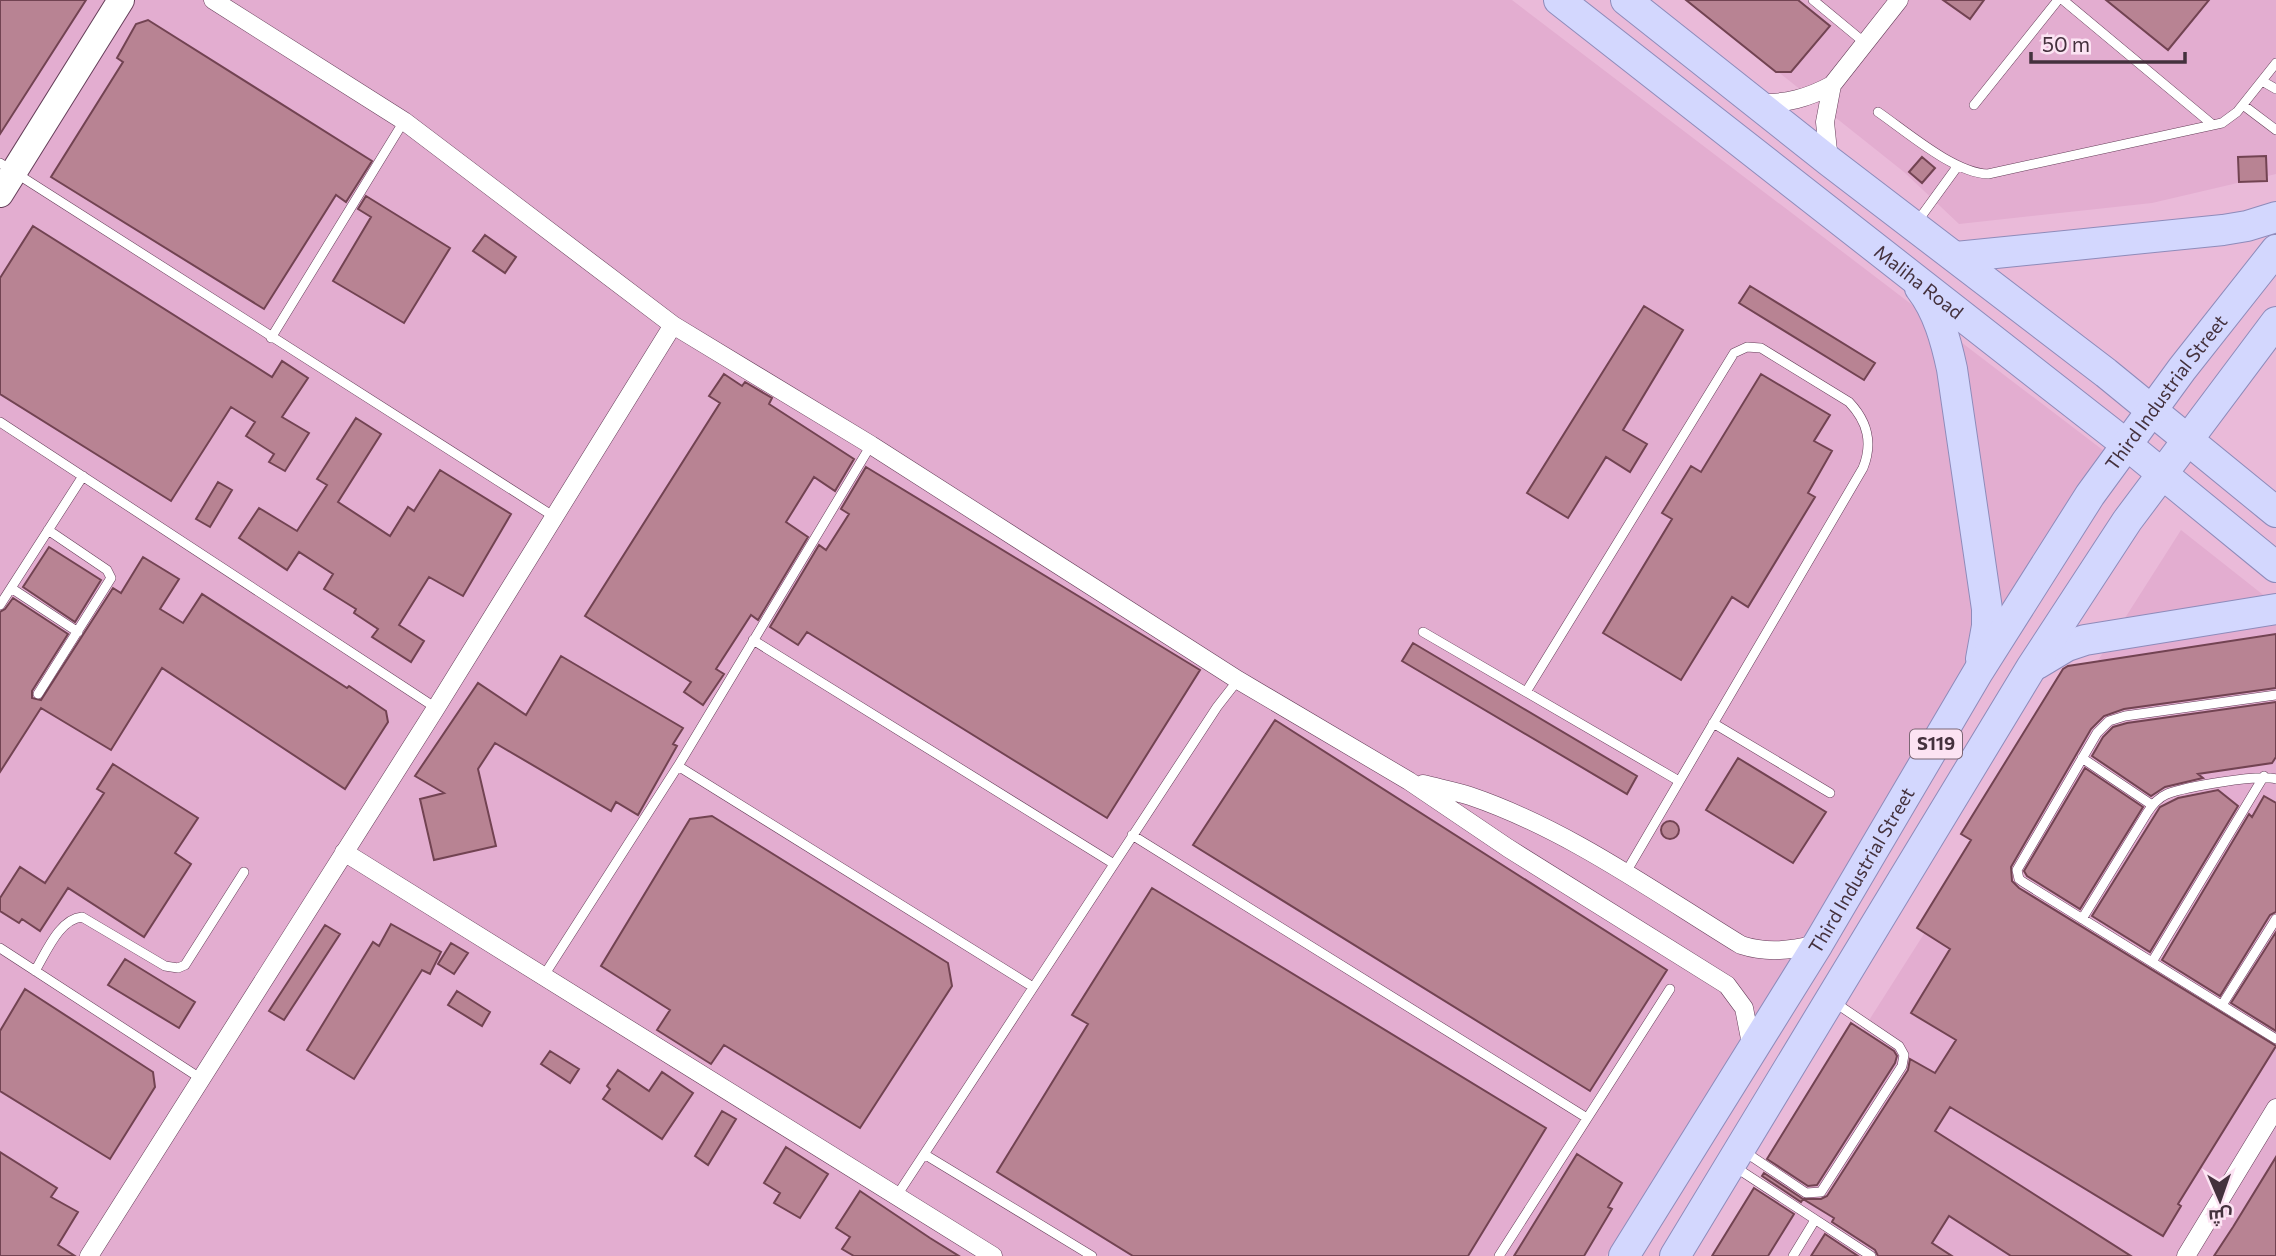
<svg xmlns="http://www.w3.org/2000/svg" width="2276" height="1256" font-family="Commissioner,Cairo,sans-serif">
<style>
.built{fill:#e3add0}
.building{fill:#b88393;stroke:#724352;stroke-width:2}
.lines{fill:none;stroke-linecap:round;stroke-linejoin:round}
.lane-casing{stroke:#653e59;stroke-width:10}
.street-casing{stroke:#653e59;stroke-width:19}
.secondary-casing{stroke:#653e59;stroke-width:28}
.primary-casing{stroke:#8e8bba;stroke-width:32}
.lane{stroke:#fff;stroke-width:9}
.street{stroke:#fff;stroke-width:18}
.secondary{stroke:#fff;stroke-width:26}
.primary{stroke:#d3d7fe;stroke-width:30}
.labels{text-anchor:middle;stroke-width:7;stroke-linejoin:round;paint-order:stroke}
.shield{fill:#fce3f3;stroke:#7b6674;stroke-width:2}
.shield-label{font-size:18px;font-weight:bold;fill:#44313d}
.street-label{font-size:19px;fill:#44313d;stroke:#fce3f3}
</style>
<rect width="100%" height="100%" fill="#eabad9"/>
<path class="built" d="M0,0H1512L2108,454L1606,1256H0Z
M1688,0H2276V174L2152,203L1959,224L1904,172Z
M2181,530L2276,605V1256H1719Z"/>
<path class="building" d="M0,0H86L0,134Z
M1686,0H1798L1830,26L1791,72H1776Z
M1943,0H1984L1970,19Z
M2106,0H2209L2168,50Z
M148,20L372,161L346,202L336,195L264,309L51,177L123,62L117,58L136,24Z
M2266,156L2267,181L2239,182L2238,157Z
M1922,157L1935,168L1922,183L1909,172Z
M366,196L450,248L404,323L333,281L371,217L358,209Z
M33,226L272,377L282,361L308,378L282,417L309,433L285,471L269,462L274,454L246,436L255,422L231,407L171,501L0,394V278Z
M485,235L516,257L505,273L473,251Z
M1750,286L1875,363L1864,380L1739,303Z
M1644,306L1683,330L1623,430L1647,444L1630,472L1606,457L1568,518L1527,493Z
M724,374L742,386L745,382L772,398L769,404L854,459L835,491L814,477L786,522L808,537L758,620L751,615L716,669L724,674L703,705L684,692L691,682L585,616L720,403L709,396Z
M1761,374L1830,415L1814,441L1832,451L1808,493L1815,497L1748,607L1732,597L1681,680L1603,633L1672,519L1662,513L1691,466L1701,472Z
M356,418L381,434L338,502L390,536L408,507L414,511L440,470L511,514L463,596L429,577L399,625L424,641L411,662L372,637L378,629L354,613L356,609L324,589L333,574L299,552L287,570L239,538L259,508L297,531L327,485L317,479Z
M866,467L1200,670L1107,818L807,632L798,645L770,627L819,545L826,550L849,514L841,509Z
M218,482L232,490L210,527L196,519Z
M49,547L101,580L75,622L23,587Z
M143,557L179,579L160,609L183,623L202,594L347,688L349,686L386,711L388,722L345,789L162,668L111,750L41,708L0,772V612L5,609L13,598L68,634L32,691V698L41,700L113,588L121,593Z
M2276,634V688L2124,709L2104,716L2091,729L2011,867L2012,881L2019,888L2276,1046L2178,1204L2181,1206L2163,1236L1950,1107L1935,1131L2131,1256H2011L1949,1216L1932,1243L1952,1256H1878L1875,1250L1832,1222L1834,1218L1803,1199H1821L1827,1196L1908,1070L1910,1059L1935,1073L1956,1040L1911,1013L1950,949L1917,928L1971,840L1961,834L2063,669L2068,666Z
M1413,643L1637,776L1627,794L1402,661Z
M561,656L683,728L673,744L677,746L638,815L616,802L611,811L495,743L478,769L496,846L434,860L420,799L444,793L415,776L478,683L526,715Z
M2276,702V757L2272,763L2198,774L2203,778L2165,787L2151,796L2092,756L2103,737L2113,727L2127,723Z
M1275,720L1667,970L1590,1091L1193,845Z
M1738,758L1826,812L1793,863L1706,810Z
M113,764L198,818L175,853L191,864L144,937L68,888L40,931L22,919L19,923L0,911V898L20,867L45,883L104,793L97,789Z
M2085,768L2143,807L2080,909L2027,876L2024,871Z
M2218,790L2238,806L2150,952L2092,916L2160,807L2178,798Z
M2264,796L2276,803V912L2270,915L2220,996L2162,960L2249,814L2252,817Z
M712,816L948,963L952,986L860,1128L724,1045L711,1064L657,1030L670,1010L601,966L690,819Z
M1661 830a9 9 0 1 1 18 0a9 9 0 1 1-18 0Z
M1152,888L1546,1128L1468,1256H1133L997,1172L1088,1024L1072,1015Z
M391,924L441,952L430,974L422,970L354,1079L307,1050L373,942L379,946Z
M325,925L340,934L284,1020L269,1011Z
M2276,932V1031L2231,1003Z
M451,943L468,953L454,974L438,964Z
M125,959L195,1002L179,1028L108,985Z
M25,989L153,1072L155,1087L110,1159L0,1091V1031Z
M457,991L490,1012L482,1026L448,1005Z
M1851,1023L1894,1051L1897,1056L1895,1063L1817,1185L1808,1186L1767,1159Z
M550,1051L579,1069L570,1083L541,1064Z
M618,1070L649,1091L662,1072L693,1093L662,1139L603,1099L610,1089L607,1086Z
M722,1111L736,1119L708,1165L695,1156Z
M786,1147L828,1174L800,1218L774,1203L780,1193L764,1183Z
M0,1152L57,1188L51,1197L78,1212L58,1245L75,1256H0Z
M1577,1154L1622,1183L1608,1207L1612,1209L1584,1256H1514Z
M2276,1157V1256H2214L2233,1227Z
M1764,1173L1803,1199L1801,1202L1762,1176Z
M1754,1188L1794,1214L1768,1256H1712Z
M860,1191L930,1238L959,1256H854L842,1249L850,1237L836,1228Z
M1825,1234L1858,1256H1811Z"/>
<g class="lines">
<g class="lane-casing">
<path id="lane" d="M1813,0L1865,43
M2063,0L2213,125
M2262,81L2276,89
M1974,105L2058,0
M2243,105L2276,130
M1878,112C1907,132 1954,173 1988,174L2222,123L2237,112L2276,63
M0,163L553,516
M1917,222L1957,167
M271,338L404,121
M0,422L436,708
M11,588L78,632
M0,605L83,476
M1423,632L1679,781
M753,640L1114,864
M1526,692L1734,353L1747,347L1761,348L1849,402C1868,422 1873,443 1863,468L1625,874
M38,694L111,578L107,570L48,530
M2276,695L2125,716L2109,721L2097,733L2017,870L2019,879L2023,882L2276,1039
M1713,723L1830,793
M2082,758L2152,805
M678,766L1033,987
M1132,835L1587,1118
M2082,919L2147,813C2152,805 2158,798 2167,794C2185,787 2258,774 2276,779
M0,948L200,1078
M2152,962L2264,776
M35,971C46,953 59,919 82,917L165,966L178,968L185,965L244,872
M543,977L678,766L871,445
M2222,1005L2276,919
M1742,1150L1806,1193L1821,1192L1902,1066L1904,1055L1899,1046L1834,1002
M924,1154L1092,1256
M1735,1167L1871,1256
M896,1197L1217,707L1238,680
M1499,1256L1670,989
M1793,1256L1815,1220"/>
</g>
<g class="street-casing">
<path id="street" d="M213,0L404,121L673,325L871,445L1238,680L1409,781L1508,848L1727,985L1744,1008L1752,1049
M1758,103C1786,104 1808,98 1832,85
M1829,161L1825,122L1832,85L1899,0
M1423,784C1438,788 1455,791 1470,796C1567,829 1653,891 1741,945C1769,954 1790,950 1818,944
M344,852L993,1256
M89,1256L436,708L673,325
M2186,1256L2276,1108"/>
</g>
<g class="secondary-casing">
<path id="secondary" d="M0,194L121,0"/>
</g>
<g class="primary-casing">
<g id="primary">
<path id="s1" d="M1559,0L2127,445L2276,567"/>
<path d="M1626,0L1829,161L2106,373L2276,512"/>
<path d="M1956,257L2223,230L2247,226L2276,217"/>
<path d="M1920,288C1938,311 1946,341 1952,369L1987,609V626L1981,659"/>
<path d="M2037,664L2067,646L2085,640L2276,609"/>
<path id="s2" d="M1624,1256L1818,944L1978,672L2090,495L2182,369L2276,250"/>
<path d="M1675,1256L2031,668L2127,521L2276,322"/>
</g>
</g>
<use href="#lane" class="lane"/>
<use href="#street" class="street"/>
<use href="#secondary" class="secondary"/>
<use href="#primary" class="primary"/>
</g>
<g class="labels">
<rect class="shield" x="1910" y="729.5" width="52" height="29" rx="5"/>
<g class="shield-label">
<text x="1936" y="750">S119</text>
</g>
<g class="street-label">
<text dy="7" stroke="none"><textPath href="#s1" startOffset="457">Maliha Road</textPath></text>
<text dy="7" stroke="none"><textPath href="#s2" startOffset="1020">Third Industrial Street</textPath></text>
<text dy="7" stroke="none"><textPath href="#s2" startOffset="453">Third Industrial Street</textPath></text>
</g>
</g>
<g transform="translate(2220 1200) rotate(178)" stroke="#fce3f3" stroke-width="5" paint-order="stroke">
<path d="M0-5L12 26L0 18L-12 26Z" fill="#44313d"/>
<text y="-10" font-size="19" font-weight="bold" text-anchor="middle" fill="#44313d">ش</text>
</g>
<path d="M2031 52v10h154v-10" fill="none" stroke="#44313d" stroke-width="3.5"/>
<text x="2042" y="52" font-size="21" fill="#44313d" stroke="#fce3f3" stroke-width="5" paint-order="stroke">50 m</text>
</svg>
